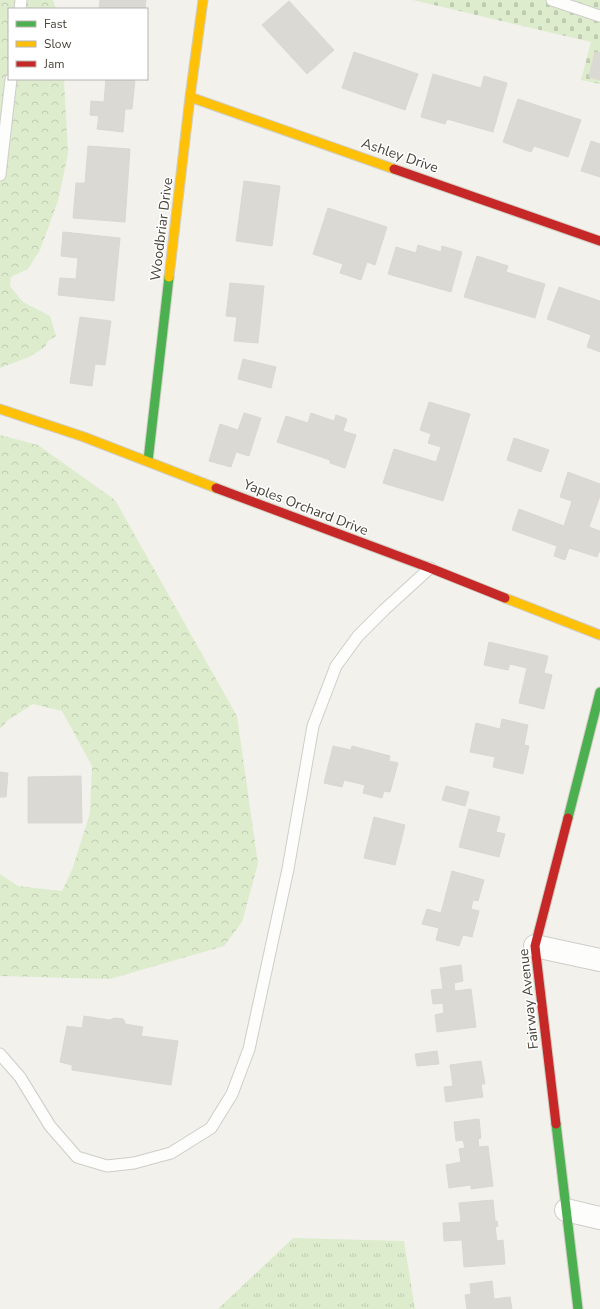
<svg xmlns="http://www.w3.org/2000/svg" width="600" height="1309" font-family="'Nunito Sans',sans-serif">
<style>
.grass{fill:url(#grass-tufts)}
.forest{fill:url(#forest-crowns)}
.cemetery{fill:url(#cemetery-stones)}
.building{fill:#dbd9d4;stroke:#dad8d2}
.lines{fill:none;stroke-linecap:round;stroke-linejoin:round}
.lane-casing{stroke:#cecdc8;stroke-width:13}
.street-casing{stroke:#cecdc8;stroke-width:24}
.fast-casing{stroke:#d0cec3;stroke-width:11}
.slow-casing{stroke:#d0cec3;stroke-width:11}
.jam-casing{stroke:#d0cec3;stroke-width:11}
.lane{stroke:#fdfdfc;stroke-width:11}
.street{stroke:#fdfdfc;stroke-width:22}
.fast{stroke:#4caf50;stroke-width:9}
.slow{stroke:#ffc107;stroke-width:9}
.jam{stroke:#c62828;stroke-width:9}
.labels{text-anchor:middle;stroke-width:3;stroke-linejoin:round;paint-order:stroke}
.street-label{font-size:14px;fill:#484338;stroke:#fff}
</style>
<defs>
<pattern id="grass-tufts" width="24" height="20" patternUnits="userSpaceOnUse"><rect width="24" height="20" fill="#ddeccd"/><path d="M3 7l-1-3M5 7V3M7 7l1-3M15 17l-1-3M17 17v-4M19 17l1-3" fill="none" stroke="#bfccb1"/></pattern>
<pattern id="forest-crowns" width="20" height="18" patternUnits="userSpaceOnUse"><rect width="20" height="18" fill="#ddeccd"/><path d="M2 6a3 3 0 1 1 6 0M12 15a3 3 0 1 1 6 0" fill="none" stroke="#bfccb1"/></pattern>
<pattern id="cemetery-stones" width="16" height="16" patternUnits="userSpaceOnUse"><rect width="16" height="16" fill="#ddeccd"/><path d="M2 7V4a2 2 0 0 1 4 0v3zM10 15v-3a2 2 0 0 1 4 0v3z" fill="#bfccb1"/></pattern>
</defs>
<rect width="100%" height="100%" fill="#f2f1ec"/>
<path class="grass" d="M293,1238L404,1241L415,1309H218Z"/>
<path class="forest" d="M0,0H53L56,9H9V79H64L68,154L58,201L40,250L28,269L11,277L10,286L23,302L50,316L56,336L48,341L45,347L29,357L0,368Z
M0,435L38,445L115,500L237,716L258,864L242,922L224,946L110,979L0,976V874L18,886L62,891L72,870L90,813L92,766L62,711L33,704L8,720L0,729Z"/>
<path class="cemetery" d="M413,0H600V84L581,80L591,42Z"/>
<path class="building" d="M100,0H146L145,9H99Z
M289,1L334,50L307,74L262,25Z
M354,52L418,74L405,110L342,88Z
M595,52L600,53V80L589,77Z
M433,74L481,88L484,76L507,83L493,132L447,119L445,124L421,117Z
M106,79H135L132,109H125L123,132L97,129L99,116L90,115L91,101L104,102Z
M518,99L581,120L568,157L534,146L531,152L503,142Z
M591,141L600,144V177L581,171Z
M88,146L130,149L125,222L73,218L76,183H85Z
M244,181L280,186L272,246L236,241Z
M328,208L387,227L375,265L367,262L361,280L340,273L343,264L313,254Z
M63,232L120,238L114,301L58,295L60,278L76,279L78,258L61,256Z
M418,245L441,252L442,246L462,252L451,292L388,274L396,247L416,253Z
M477,256L508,266L506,272L545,284L535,318L464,297Z
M230,283L264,286L258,343L234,341L237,317L226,316Z
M559,287L600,301V352L587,347L591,335L547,319Z
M80,317L111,321L105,365L95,364L92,386L70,383Z
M243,359L276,367L271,388L238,379Z
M429,402L470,414L443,501L383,483L394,449L436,462L441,447L428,443L431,434L420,430Z
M244,413L261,418L249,456L236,452L231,467L209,461L220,424L238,430Z
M311,413L334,421L336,415L347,419L343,431L356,435L345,468L330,463V460L277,442L286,416L308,423Z
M514,438L549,450L541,472L507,460Z
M568,472L600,484V496L589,527L600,531V550L597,557L569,548L565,560L554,556L557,546L512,530L519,509L564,526L572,501L560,497Z
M489,642L548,656L544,673L552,675L544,709L519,703L527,668L510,664L508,670L484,665Z
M502,719L528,725L524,745L529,746L523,774L493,767L495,757L470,752L476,723L500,729Z
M333,746L351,750L352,746L390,756L389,761L398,763L390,792L384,791L382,798L363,793L365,785L344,780L342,787L324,783Z
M0,772L8,773L6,797H0Z
M81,776L82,823H28V777Z
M446,786L469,792L465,806L442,800Z
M469,809L500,817L496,832L505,834L499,857L459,847Z
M374,817L405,825L395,865L364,858Z
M452,871L484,880L478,901L473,900L471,909L479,911L472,937L463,935L459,946L436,940L439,928L422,924L427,909L441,913Z
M461,965L463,981L454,983L455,991L471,989L476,1027L437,1032L435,1015L444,1013L443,1003L433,1004L431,990L443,989L440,968Z
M84,1016L110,1020L114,1018L123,1019L125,1022V1024L143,1027L141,1036L178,1041L171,1085L72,1070V1065L60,1062L67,1026L82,1028Z
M437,1051L439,1064L417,1066L415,1054Z
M481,1061L485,1084H481L483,1097L446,1102L444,1087L453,1086L450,1065Z
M479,1119L481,1138L478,1139L479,1147L488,1146L493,1186L471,1189V1185L449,1188L446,1165L461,1162L459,1149L465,1148L463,1140L456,1141L454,1122Z
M493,1200L495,1221H497L498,1226L495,1227L497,1241L503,1240L505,1264L464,1267L462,1240L444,1241L443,1223L461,1222L459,1203Z
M492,1281L494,1299L510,1297L512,1309H467L465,1295L471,1294L470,1284Z"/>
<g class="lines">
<g class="lane-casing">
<path id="lane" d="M552,0L600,16
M20,9L21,0
M0,175L11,79
M0,1054L20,1077L50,1126L77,1157L107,1166L134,1163L171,1153L211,1128L232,1094L249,1049L288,869L313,726L336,666L358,636L384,610L430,568"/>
</g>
<g class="street-casing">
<path id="street" d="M535,946L600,960
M566,1210L600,1218"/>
</g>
<g class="fast-casing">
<path id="fast" d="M148,461L169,277
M568,818L600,692
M556,1124L578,1309"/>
</g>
<g class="slow-casing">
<path id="slow" d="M190,97L394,169
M169,277L190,97L203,0
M0,409L84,437L216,488
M505,598L600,635"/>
</g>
<g class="jam-casing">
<path id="jam" d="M394,169L600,241
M216,488L430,568L505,598
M556,1124L535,946L568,818"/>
</g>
<use href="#lane" class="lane"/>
<use href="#street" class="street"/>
<use href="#fast" class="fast"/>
<use href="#slow" class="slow"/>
<use href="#jam" class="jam"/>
</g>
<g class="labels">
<g class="street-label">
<text transform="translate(400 155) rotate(19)" y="5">Ashley Drive</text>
<text transform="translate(161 229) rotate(-83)" y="5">Woodbriar Drive</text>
<text transform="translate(306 507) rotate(21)" y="5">Yaples Orchard Drive</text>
<text transform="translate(528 999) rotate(-96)" y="5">Fairway Avenue</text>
</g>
</g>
<rect x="8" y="8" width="140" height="72" fill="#ffffff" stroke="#b6b4af"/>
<rect x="16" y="21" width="20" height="6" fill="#4caf50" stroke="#b6b4af"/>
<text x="44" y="28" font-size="12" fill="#484338">Fast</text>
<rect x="16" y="41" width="20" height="6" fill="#ffc107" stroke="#b6b4af"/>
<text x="44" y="48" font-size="12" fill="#484338">Slow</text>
<rect x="16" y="61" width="20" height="6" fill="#c62828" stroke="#b6b4af"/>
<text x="44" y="68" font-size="12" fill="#484338">Jam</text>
</svg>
